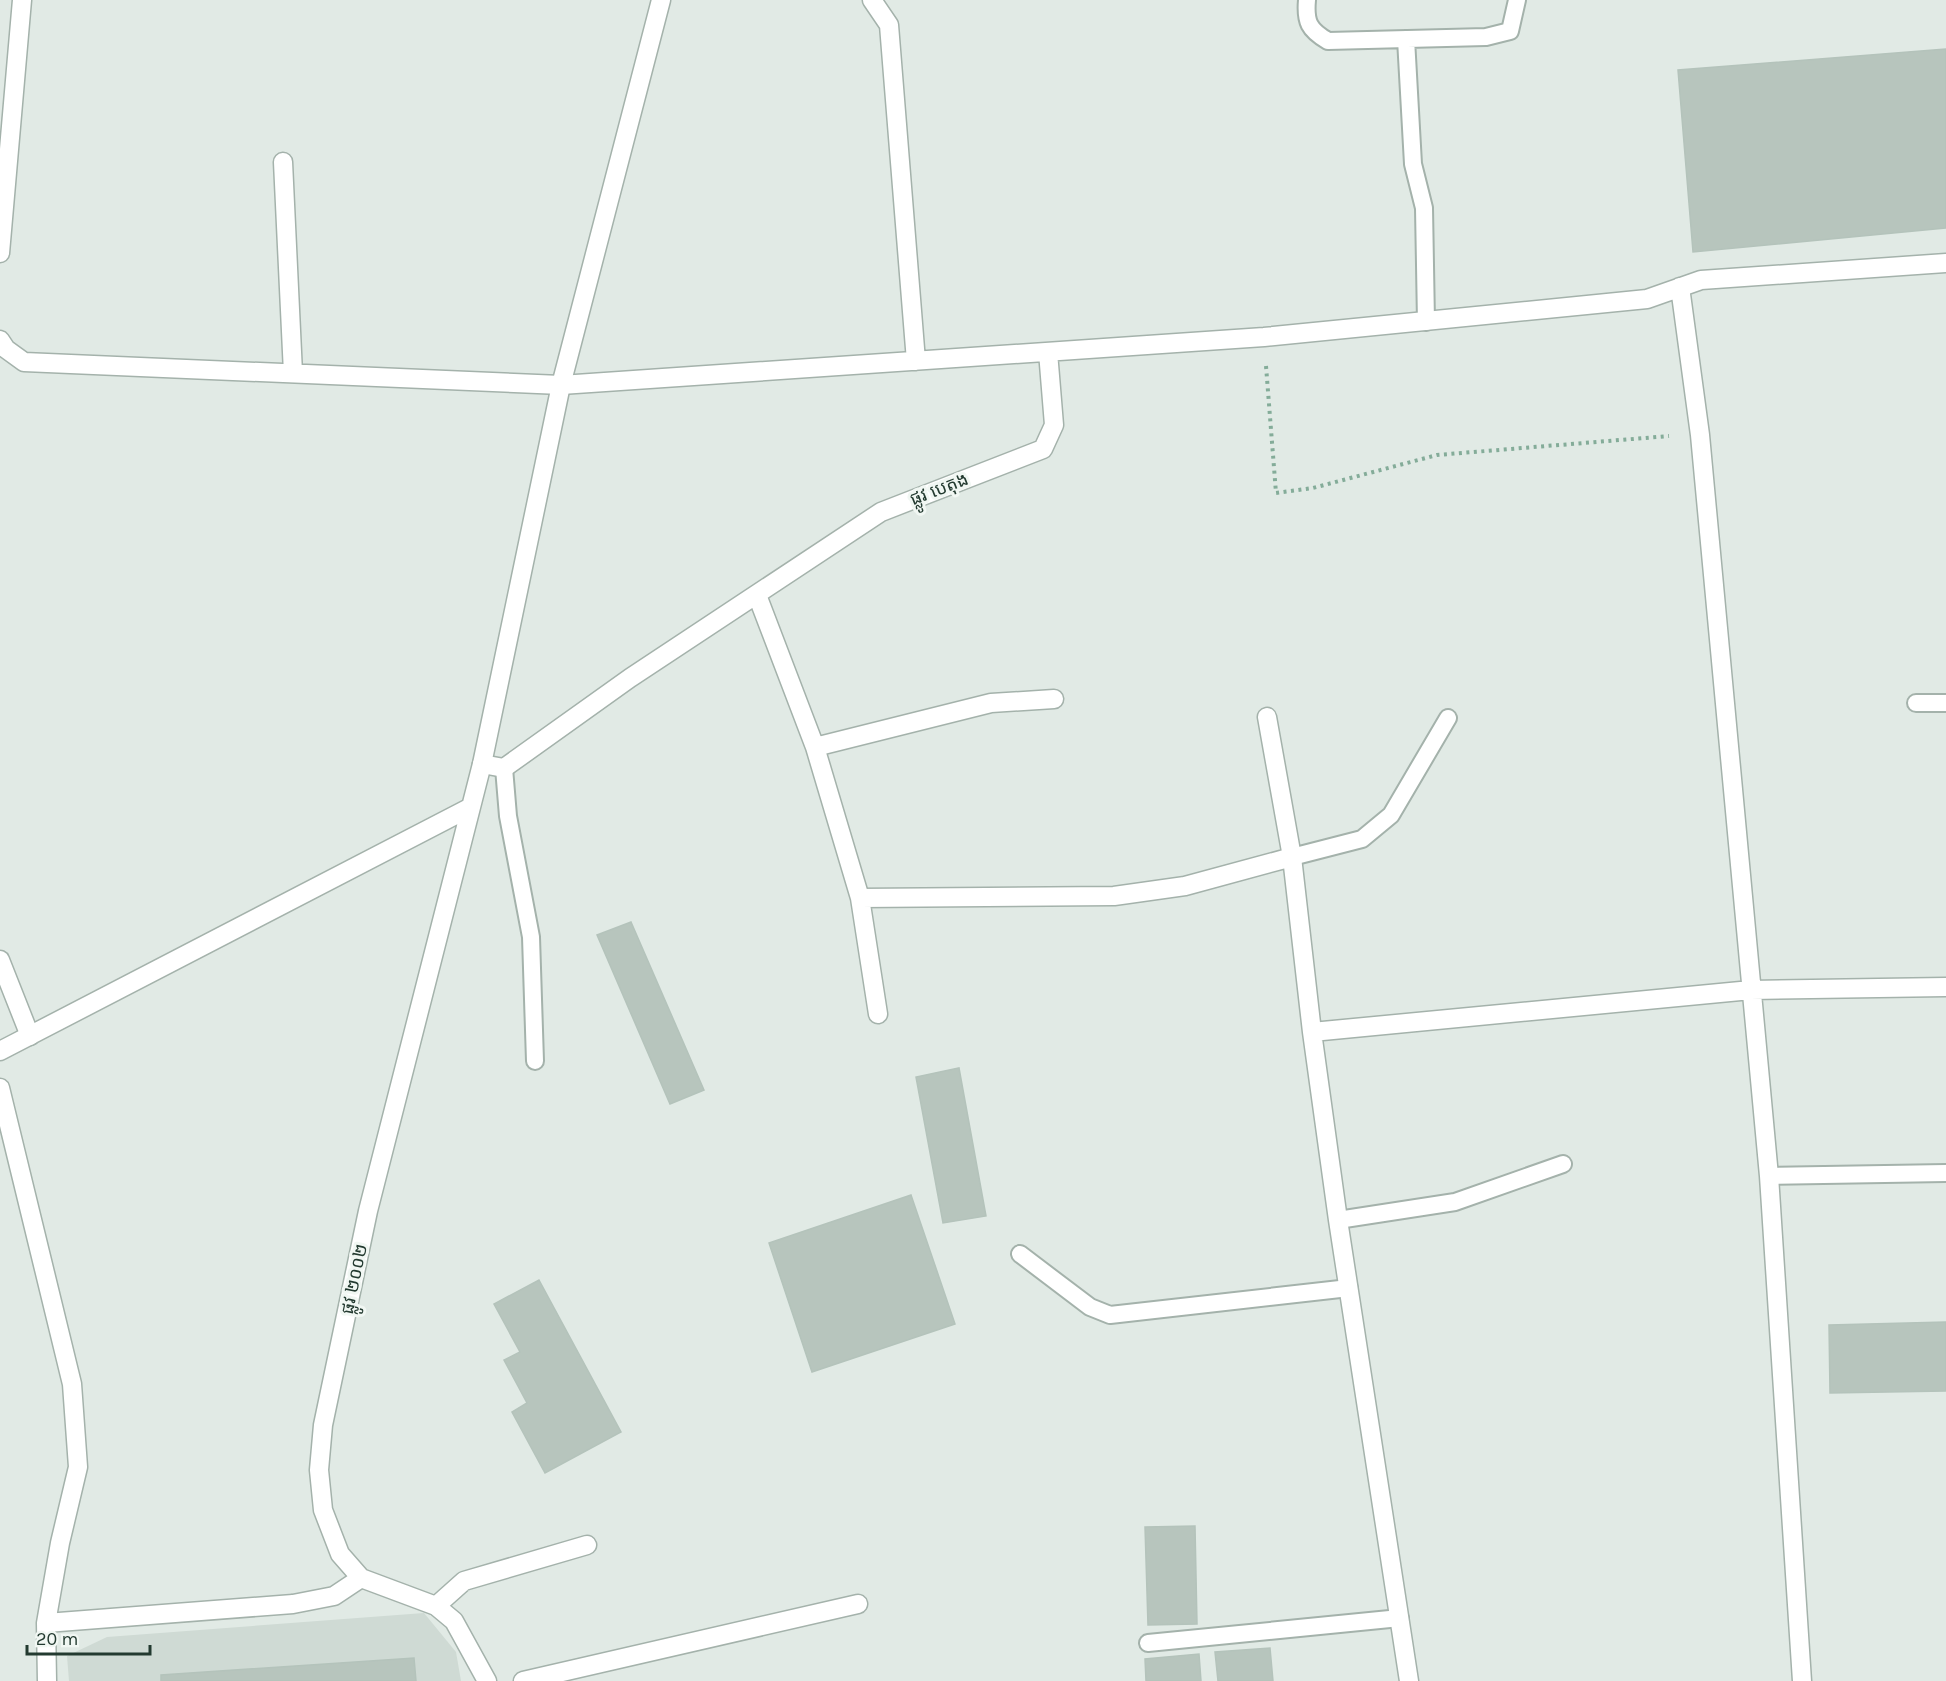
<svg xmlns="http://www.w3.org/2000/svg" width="1946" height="1681" font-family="Karla,'Noto Sans Khmer',sans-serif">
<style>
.built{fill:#cfdad4}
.building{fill:#b7c5bd;stroke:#b4c3bb;stroke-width:1.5}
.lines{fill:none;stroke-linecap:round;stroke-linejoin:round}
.service-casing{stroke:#a4b2ab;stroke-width:20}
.minor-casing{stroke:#a4b2ab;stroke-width:21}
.tertiary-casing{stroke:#a4b2ab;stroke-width:21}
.path{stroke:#84ac99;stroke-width:4;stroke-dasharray:3 4.5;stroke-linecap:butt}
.service{stroke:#fff;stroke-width:16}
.minor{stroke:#fff;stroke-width:18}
.tertiary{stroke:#fff;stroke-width:18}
.labels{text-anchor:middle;stroke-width:6;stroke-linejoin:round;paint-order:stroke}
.street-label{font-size:18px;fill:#233a30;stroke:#f1f7f3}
</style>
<rect width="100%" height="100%" fill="#e1eae5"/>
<path class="built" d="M424,1613L456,1652L461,1681H69L67,1656L107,1637Z"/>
<path class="building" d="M1946,49V228L1693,252L1678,70Z
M631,922L704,1090L670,1104L597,935Z
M959,1068L986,1216L943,1223L916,1077Z
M911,1195L955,1324L812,1372L769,1243Z
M539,1280L621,1432L545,1473L512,1412L527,1403L504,1360L520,1352L494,1304Z
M1946,1322V1391L1830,1393L1829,1325Z
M1195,1526L1197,1624L1148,1625L1145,1527Z
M1270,1648L1273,1681H1218L1215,1652Z
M1199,1654L1201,1681H1146L1145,1659Z
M414,1658L416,1681H161V1675Z"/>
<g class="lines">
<g class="service-casing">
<path id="service" d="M1307,0C1305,22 1309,30 1328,41L1486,37L1510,31L1517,0
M1406,39L1413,164L1424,208L1426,322
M1916,703H1946
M504,768L508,816L531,937L535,1061
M1292,857L1362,839L1391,815L1448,718
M1769,1176L1946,1173
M1338,1220L1455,1202L1563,1164
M1020,1254L1090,1307L1110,1315L1349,1288
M1148,1643L1400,1618"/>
</g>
<g class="minor-casing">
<path id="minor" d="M872,0L889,25L916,361
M283,162L293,373
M0,253L22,0
M1680,287L1700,435L1769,1176L1802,1681
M0,340L6,349L24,362L561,385L1264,337L1647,299L1701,280L1946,263
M757,595L815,747L860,898L878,1014
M1267,717L1292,857L1312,1032L1338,1220L1409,1681
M815,747L991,703L1054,699
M482,764L504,768L630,678L881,512L1043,449L1054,425L1048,352
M860,898L1114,896L1185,886L1292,857
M0,960L30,1036
M1312,1032L1751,990L1946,987
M0,1088L72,1384L78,1467L60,1543L46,1623L47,1681
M436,1606L464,1581L587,1545
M46,1623L293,1604L334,1596L361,1578
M523,1681L858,1604"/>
</g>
<g class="tertiary-casing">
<path id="tertiary" d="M0,1051L471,807
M487,1681L454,1621L436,1606L361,1578L340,1554L323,1510L319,1470L323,1425L368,1211L482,764L561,385L661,0"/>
</g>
<path class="path" d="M1266,366L1276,493L1313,488L1437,455L1669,436"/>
<use href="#service" class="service"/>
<use href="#minor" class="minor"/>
<use href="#tertiary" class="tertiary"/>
</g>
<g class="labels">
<g class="street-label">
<text transform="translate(939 489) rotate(-21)" y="6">ផ្លូវ បេតុង</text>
<text transform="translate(354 1279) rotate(-78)" y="6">ផ្លូវ ២០០២</text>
</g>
</g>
<path d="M27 1645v9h123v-9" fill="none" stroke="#233a30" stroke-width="3"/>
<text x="36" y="1645" font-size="18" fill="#233a30" stroke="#f1f7f3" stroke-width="4.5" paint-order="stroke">20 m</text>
</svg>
